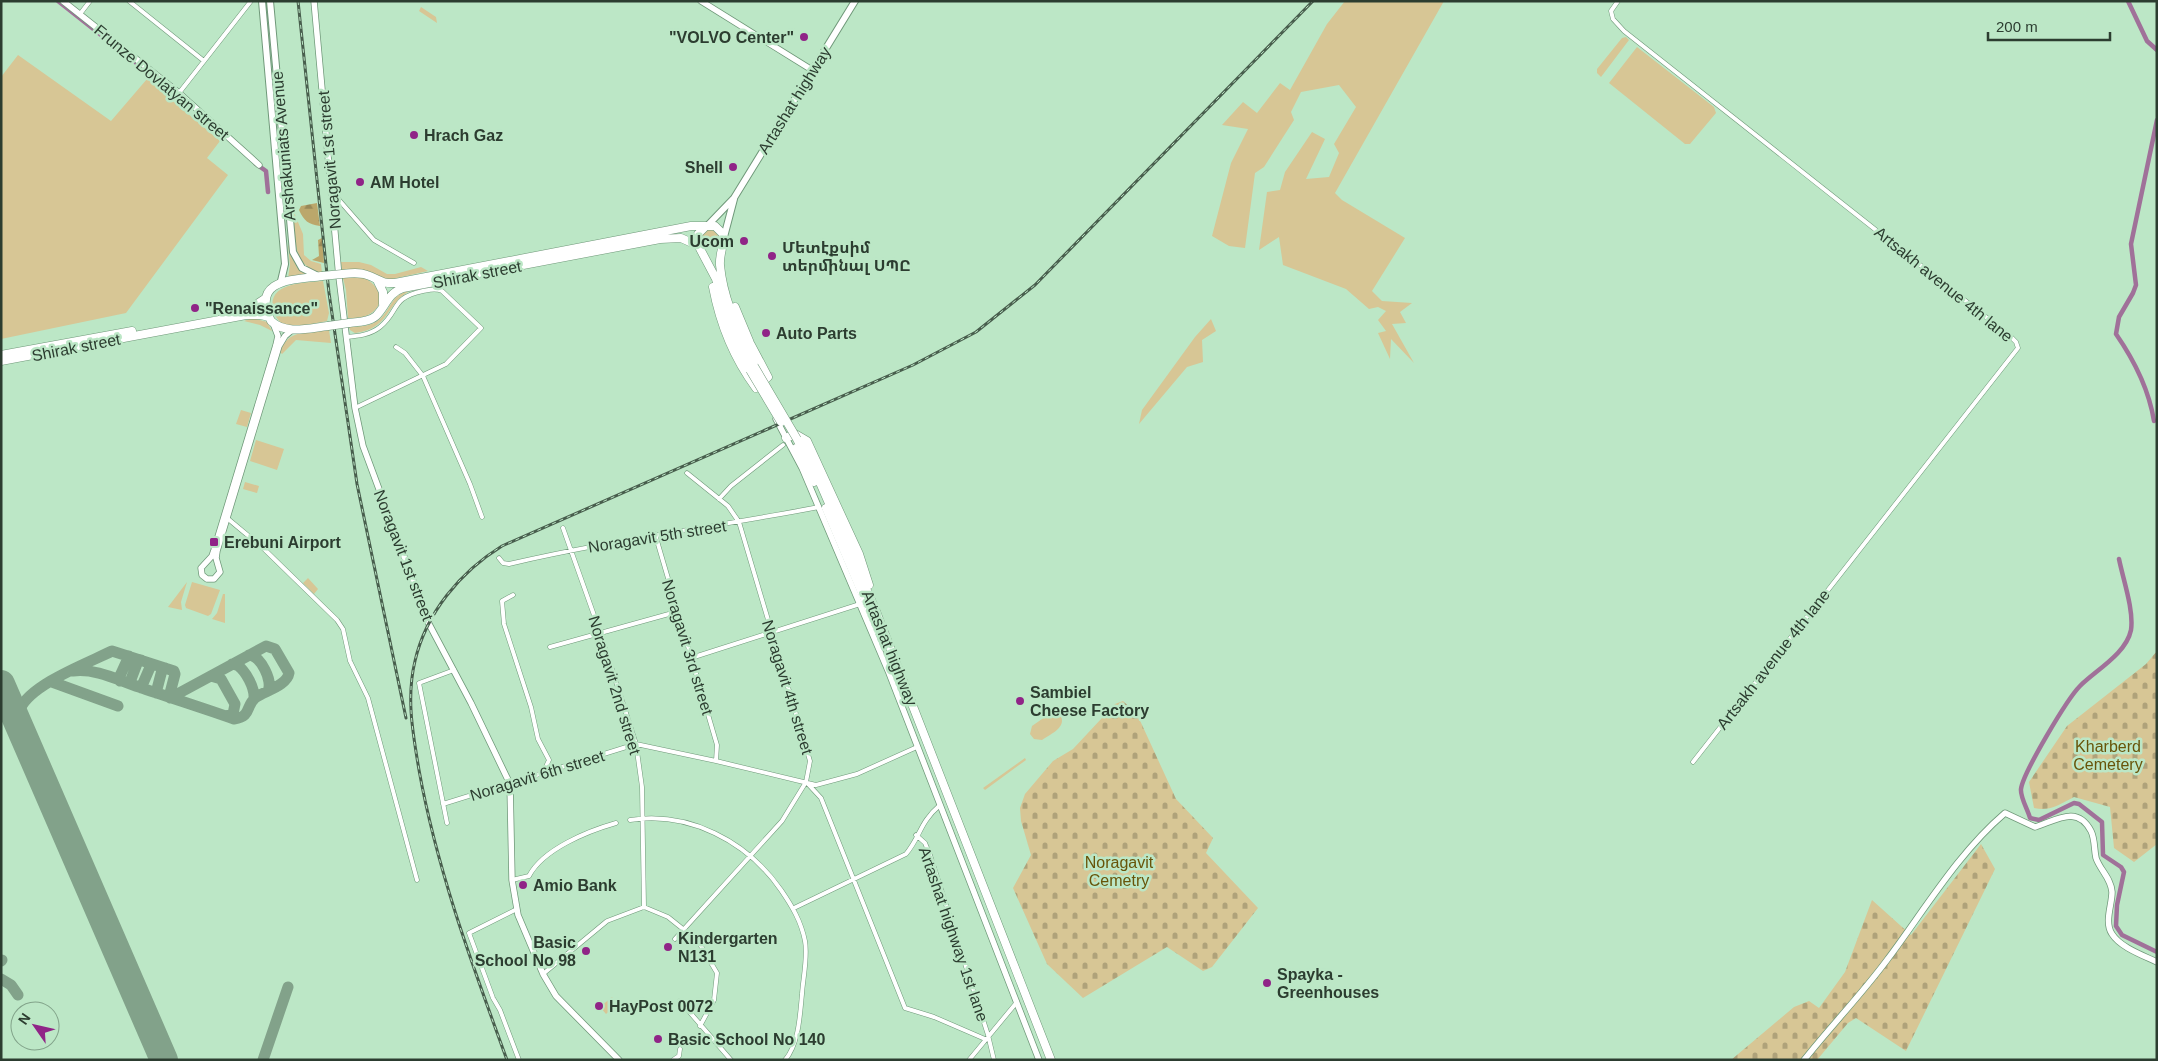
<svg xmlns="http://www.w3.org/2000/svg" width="2158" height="1061" font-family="Helvetica,'Noto Sans Armenian',sans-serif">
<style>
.green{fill:#d7c695}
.forest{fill:url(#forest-firs)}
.cemetery{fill:url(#cemetery-stones)}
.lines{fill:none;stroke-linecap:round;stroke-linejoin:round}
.canal{stroke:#a07199;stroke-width:4.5}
.taxiway{stroke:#82a28a;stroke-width:11}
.runway{stroke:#82a28a;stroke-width:28}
.street-casing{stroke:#6f9879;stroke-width:5}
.secondary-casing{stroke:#6f9879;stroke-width:7}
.primary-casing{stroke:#6f9879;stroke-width:8}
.highway-casing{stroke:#6f9879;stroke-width:9}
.street{stroke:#fff;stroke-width:4}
.secondary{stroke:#fff;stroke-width:5.5}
.primary{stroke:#fff;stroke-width:6}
.highway{stroke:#fff;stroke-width:8}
.rail-casing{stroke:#485e4d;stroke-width:3}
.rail{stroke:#bce7c6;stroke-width:1;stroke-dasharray:4;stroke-linecap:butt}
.highway-bridge-casing{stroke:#6f9879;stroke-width:9;stroke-linecap:butt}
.highway-bridge{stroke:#fff;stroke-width:8}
.poi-dot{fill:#902487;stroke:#bce7c6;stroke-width:2}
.labels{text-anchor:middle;stroke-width:5;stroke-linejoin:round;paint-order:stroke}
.poi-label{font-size:16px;font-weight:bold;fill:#2c3d30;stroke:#bce7c6;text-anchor:start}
.street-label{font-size:16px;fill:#2c3d30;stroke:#bce7c6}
.park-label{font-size:16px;fill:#685409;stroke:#bce7c6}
</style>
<defs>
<pattern id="forest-firs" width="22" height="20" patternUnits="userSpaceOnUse" patternTransform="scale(1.25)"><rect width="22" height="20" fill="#bba76b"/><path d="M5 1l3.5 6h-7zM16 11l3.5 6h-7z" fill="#988958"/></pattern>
<pattern id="cemetery-stones" width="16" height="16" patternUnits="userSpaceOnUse" patternTransform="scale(1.25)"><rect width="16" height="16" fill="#d7c695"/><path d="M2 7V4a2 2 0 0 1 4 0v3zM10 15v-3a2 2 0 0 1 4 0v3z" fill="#afa27a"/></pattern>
</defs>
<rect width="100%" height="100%" fill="#bce7c6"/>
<path class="green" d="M1345,1H1444L1335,193L1342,200L1405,238L1372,291L1382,301L1412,303L1400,312L1406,323L1392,324L1414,363L1391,339L1390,359L1378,333L1386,331L1378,320L1386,311L1378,307L1369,309L1346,289L1283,265L1279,237L1259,250L1267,192L1280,190L1285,172L1312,132L1325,139L1306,179L1329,177L1339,153L1334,144L1356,107L1339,85L1301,92L1291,112L1294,120L1264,167L1255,173L1245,248L1229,246L1212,236L1231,163L1248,129L1222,125L1243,102L1257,113L1280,83L1290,90L1327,24Z
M421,7L436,17L437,23L419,11Z
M1626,37L1629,40L1601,77L1597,73V69L1622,38Z
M1637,47L1714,107L1716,113L1690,144H1685L1609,83Z
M18,55L111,121L147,79L220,141L207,158L228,175L126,313L1,339V77Z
M293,210L303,234L304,255L311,261L321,264L322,273C291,267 295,235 293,210Z
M702 238a8 8 0 1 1 16 0a8 8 0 1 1-16 0Z
M288,244L297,267L307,275L288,278L290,265Z
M341,262H359L371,265L387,274H395L421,267L428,271L388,280L366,271L356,269L342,271Z
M356,276C377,278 391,304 368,315C362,318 355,318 348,318L346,290L343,278Z
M323,281L329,313L327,321C315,323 296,329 284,325C279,322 274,315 273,310C267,282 305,283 323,281Z
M410,291C385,304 390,329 355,333L350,330L349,327C360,326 371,327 380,319C392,308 391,294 410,291Z
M252,318L267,322L272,331L260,325L244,321Z
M1211,319L1216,331L1202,340L1203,362L1187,367L1139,424L1142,410L1195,337Z
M329,330L331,343L296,340L282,354L280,352C288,329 307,333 329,330Z
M241,410L251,413L247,427L236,424Z
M256,440L284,449L277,470L250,461Z
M245,482L259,486L257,493L243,489Z
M308,578L318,589L314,594L303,583Z
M187,582L181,602L182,610L168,607Z
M192,582L220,590L211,614L208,616L186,608L185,605Z
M223,594H225V623L212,619L217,613Z
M1052,712L1061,716C1066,728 1051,734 1042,740L1034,739L1030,734L1032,726Z
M1025,758L1026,760L985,790L983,788Z
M612,997L617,1004L606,1014L600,1007Z"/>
<path class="forest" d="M317,203L320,226C308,224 304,221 299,210L301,206Z
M322,238L324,263L312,260L319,256L318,240Z"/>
<path class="cemetery" d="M2157,651V844L2134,862L2114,848L2110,807L2074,797C2060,804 2050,812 2034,808L2029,782L2067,726L2146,664Z
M1123,701L1137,714L1176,799L1213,838L1206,853L1258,908L1212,967L1203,971L1167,947L1083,998L1047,964L1013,888L1031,855L1021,821L1020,808L1025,794L1053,761L1073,749L1115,704Z
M1981,844L1995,869L1906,1051L1856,1018L1848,1023L1817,1060H1731L1794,1007L1809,1001L1819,1008L1845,972L1872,900L1911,935Z"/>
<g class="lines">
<path class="canal" d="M58,1L182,99
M2128,1L2147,41L2157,50
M256,164L266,171L268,192
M2154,421C2149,390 2134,360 2116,334L2119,317L2133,293L2136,285L2131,244L2157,120
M2119,559C2123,579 2134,610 2131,630C2126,654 2096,670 2080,686C2067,699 2023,773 2021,789C2020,797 2028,810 2030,818L2039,820L2074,803L2079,804L2102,822L2103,855L2121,867L2124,872L2117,905L2116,926L2122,935L2157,952"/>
<path class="taxiway" d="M249,655C261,656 273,681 268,691
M232,664L237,665C246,671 255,688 254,699
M73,671C95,668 118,680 139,687C171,698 203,708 234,719C252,716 245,707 255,698C264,691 287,686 289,673L275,649L266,646L170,698
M211,676L221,679L235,704L233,714L227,716
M120,681L119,678L129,656
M52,682L118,706
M131,684L130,682L138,661L141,660
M141,688L151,665L149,663
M156,693L162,670L165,668
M1,708L10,704
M20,729C19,722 17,716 20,709C31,684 88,663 112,651L174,671L175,674L169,697
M1,961L2,960
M1,979L11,985L18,995
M263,1060L288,987"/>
<path class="runway" d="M1,684L164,1060"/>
<g class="street-casing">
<path id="street" d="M129,1L204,61
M1618,1L1611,11L1613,19L1624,31L2010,336L2016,342L2018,348L1693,762
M80,14L90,1
M179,93L251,1
M332,192L374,240L414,263
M346,337C358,336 370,335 380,327C400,311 390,298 423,291C429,290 435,288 442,291L481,328L446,364L355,408
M396,347L405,353L423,376L470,484L482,517
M719,499L731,486L783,445
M227,518L263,548L337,620L343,629L350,661L368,698L417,880
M563,528L600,632L636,744L642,787L644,907
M655,534L717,745L716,761
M499,558L503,563L509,564C611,540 715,527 819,507
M513,595L502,601L504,624L531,707L538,739L549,760L543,773
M550,647L676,612
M691,658L860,604
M808,784L821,798L905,1008L934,1017L985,1039
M443,804L636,744L716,761L816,785L857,774L917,747
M630,820C689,811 747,841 781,890C792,906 801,921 805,941C808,957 803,978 802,994C800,1014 799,1044 785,1060
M447,823L419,683L454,670
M916,835L925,843L930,855L988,1035L994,1060
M512,880L529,876C543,849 588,831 616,823
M794,908L906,854C921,836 919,823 940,805
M515,910L469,933L493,998L500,1010L519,1060
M675,939L782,821L806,782L810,761L739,522L728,506L687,473
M543,974L607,921L644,907L668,917L698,941L717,973L714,1000L700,1026
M680,1001L731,1060
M673,1060L679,1056L680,1049
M969,1060L1017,1002"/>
</g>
<g class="secondary-casing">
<path id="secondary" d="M63,1L179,93L259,165
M314,1L339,277L355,408L363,446L429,624L471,703L510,784L512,880L518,915L543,974L556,996L619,1060
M701,1L812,70
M273,323L278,336L276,345L214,550L212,556L201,568L202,575L207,579H214L220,572L216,558L217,551L279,346L285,336L292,330
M776,419L802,468L889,673L1039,1060
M1804,1060C1831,1026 1861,995 1887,960C1924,911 1957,854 2005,813L2035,827C2055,821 2077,804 2091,831C2095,839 2094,849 2096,858C2100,870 2111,878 2112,892C2112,905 2104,922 2112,934C2120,947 2142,955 2157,962"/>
</g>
<g class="primary-casing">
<path id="primary" d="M262,1L285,264L281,281
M270,1L293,252L302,268L318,276
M708,225L734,198L855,1
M724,237L734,199"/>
</g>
<g class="highway-casing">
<path id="highway" d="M342,274C351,273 359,272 367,275C379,279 381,284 395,283L691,226H706
M322,276C295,280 250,278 271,321C286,335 309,328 328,326
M378,282L383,292V304
M713,287C720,324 733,357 756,388L768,377L750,343L735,307
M239,312L251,308L266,298
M349,323C358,322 369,322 376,316C386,306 388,293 403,288L660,239L681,238L699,246
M1,355L132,331
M1,361L246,315H261L269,317
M750,370L730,325L716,279L697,243L698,234L706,226H715L723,234C725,244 719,254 720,265C723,300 740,334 754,366
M786,438L795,434L807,441L859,554L869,585
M797,439L821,485L875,609L1051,1060
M796,448L814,482
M826,508L878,631"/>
</g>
<use href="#street" class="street"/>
<use href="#secondary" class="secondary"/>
<use href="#primary" class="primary"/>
<use href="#highway" class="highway"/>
<g class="rail-casing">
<path id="rail" d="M298,1L329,293L357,484L406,718
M507,1060C472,964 437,870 419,770C413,734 406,698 415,661C426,613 460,572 502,546L913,365L976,332L1035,285L1313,1"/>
</g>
<use href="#rail" class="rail"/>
<g class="highway-bridge-casing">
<path id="highway-bridge" d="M322,276L342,274
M328,326L349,323
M754,366L797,439
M750,370L781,422"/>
</g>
<use href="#highway-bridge" class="highway-bridge"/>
</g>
<g class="poi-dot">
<circle cx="804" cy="37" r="5"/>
<circle cx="414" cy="135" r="5"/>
<circle cx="733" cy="167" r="5"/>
<circle cx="360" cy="182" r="5"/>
<circle cx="744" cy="241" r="5"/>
<circle cx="772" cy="256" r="5"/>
<circle cx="195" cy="308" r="5"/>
<circle cx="766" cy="333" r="5"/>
<rect x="209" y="537" width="10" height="10" rx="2.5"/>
<circle cx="1020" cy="701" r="5"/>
<circle cx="523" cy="885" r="5"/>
<circle cx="668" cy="947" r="5"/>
<circle cx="586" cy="951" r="5"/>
<circle cx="1267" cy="983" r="5"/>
<circle cx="599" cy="1006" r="5"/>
<circle cx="658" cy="1039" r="5"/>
</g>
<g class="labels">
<g class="poi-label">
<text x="794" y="43" text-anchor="end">"VOLVO Center"</text>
<text x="424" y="141">Hrach Gaz</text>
<text x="723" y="173" text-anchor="end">Shell</text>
<text x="370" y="188">AM Hotel</text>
<text x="734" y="247" text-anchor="end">Ucom</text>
<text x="782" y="253">Մետէքսիմ<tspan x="782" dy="18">տերմինալ ՍՊԸ</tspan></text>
<text x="205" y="314">"Renaissance"</text>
<text x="776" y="339">Auto Parts</text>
<text x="224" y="548">Erebuni Airport</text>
<text x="1030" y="698">Sambiel<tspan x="1030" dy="18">Cheese Factory</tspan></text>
<text x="533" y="891">Amio Bank</text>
<text x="678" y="944">Kindergarten<tspan x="678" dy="18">N131</tspan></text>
<text x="576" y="948" text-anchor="end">Basic<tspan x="576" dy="18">School No 98</tspan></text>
<text x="1277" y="980">Spayka -<tspan x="1277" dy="18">Greenhouses</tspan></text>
<text x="609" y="1012">HayPost 0072</text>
<text x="668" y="1045">Basic School No 140</text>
</g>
<g class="street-label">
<text transform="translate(162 82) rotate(40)" y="6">Frunze Dovlatyan street</text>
<text transform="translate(794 100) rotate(-58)" y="6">Artashat highway</text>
<text transform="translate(283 146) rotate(-95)" y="6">Arshakuniats Avenue</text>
<text transform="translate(329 160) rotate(-95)" y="6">Noragavit 1st street</text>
<text transform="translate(477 274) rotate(-11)" y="6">Shirak street</text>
<text transform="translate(1944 284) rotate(39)" y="6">Artsakh avenue 4th lane</text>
<text transform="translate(76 347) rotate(-11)" y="6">Shirak street</text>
<text transform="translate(657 536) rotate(-9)" y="6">Noragavit 5th street</text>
<text transform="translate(404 555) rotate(69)" y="6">Noragavit 1st street</text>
<text transform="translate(688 647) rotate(73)" y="6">Noragavit 3rd street</text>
<text transform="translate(890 648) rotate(68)" y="6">Artashat highway</text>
<text transform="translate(1773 659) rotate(-52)" y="6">Artsakh avenue 4th lane</text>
<text transform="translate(615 685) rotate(73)" y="6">Noragavit 2nd street</text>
<text transform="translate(788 687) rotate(73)" y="6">Noragavit 4th street</text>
<text transform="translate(537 775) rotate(-17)" y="6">Noragavit 6th street</text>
<text transform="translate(954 934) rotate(71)" y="6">Artashat highway 1st lane</text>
</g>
<g class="park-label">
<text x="2108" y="752">Kharberd<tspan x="2108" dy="18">Cemetery</tspan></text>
<text x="1119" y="868">Noragavit<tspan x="1119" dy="18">Cemetry</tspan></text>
</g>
</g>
<rect width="2158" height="1061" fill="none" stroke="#2c3d30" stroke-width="5"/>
<g transform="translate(35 1026) rotate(304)"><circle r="24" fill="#bce7c6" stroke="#82a38a"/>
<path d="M0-4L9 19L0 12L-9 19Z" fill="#902487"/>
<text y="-8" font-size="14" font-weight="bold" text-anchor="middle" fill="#2c3d30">N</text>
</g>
<path d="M1988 32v8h122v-8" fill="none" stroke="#2c3d30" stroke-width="2.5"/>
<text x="1996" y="32" font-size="15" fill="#2c3d30" stroke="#bce7c6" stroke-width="4" paint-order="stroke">200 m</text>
</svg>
